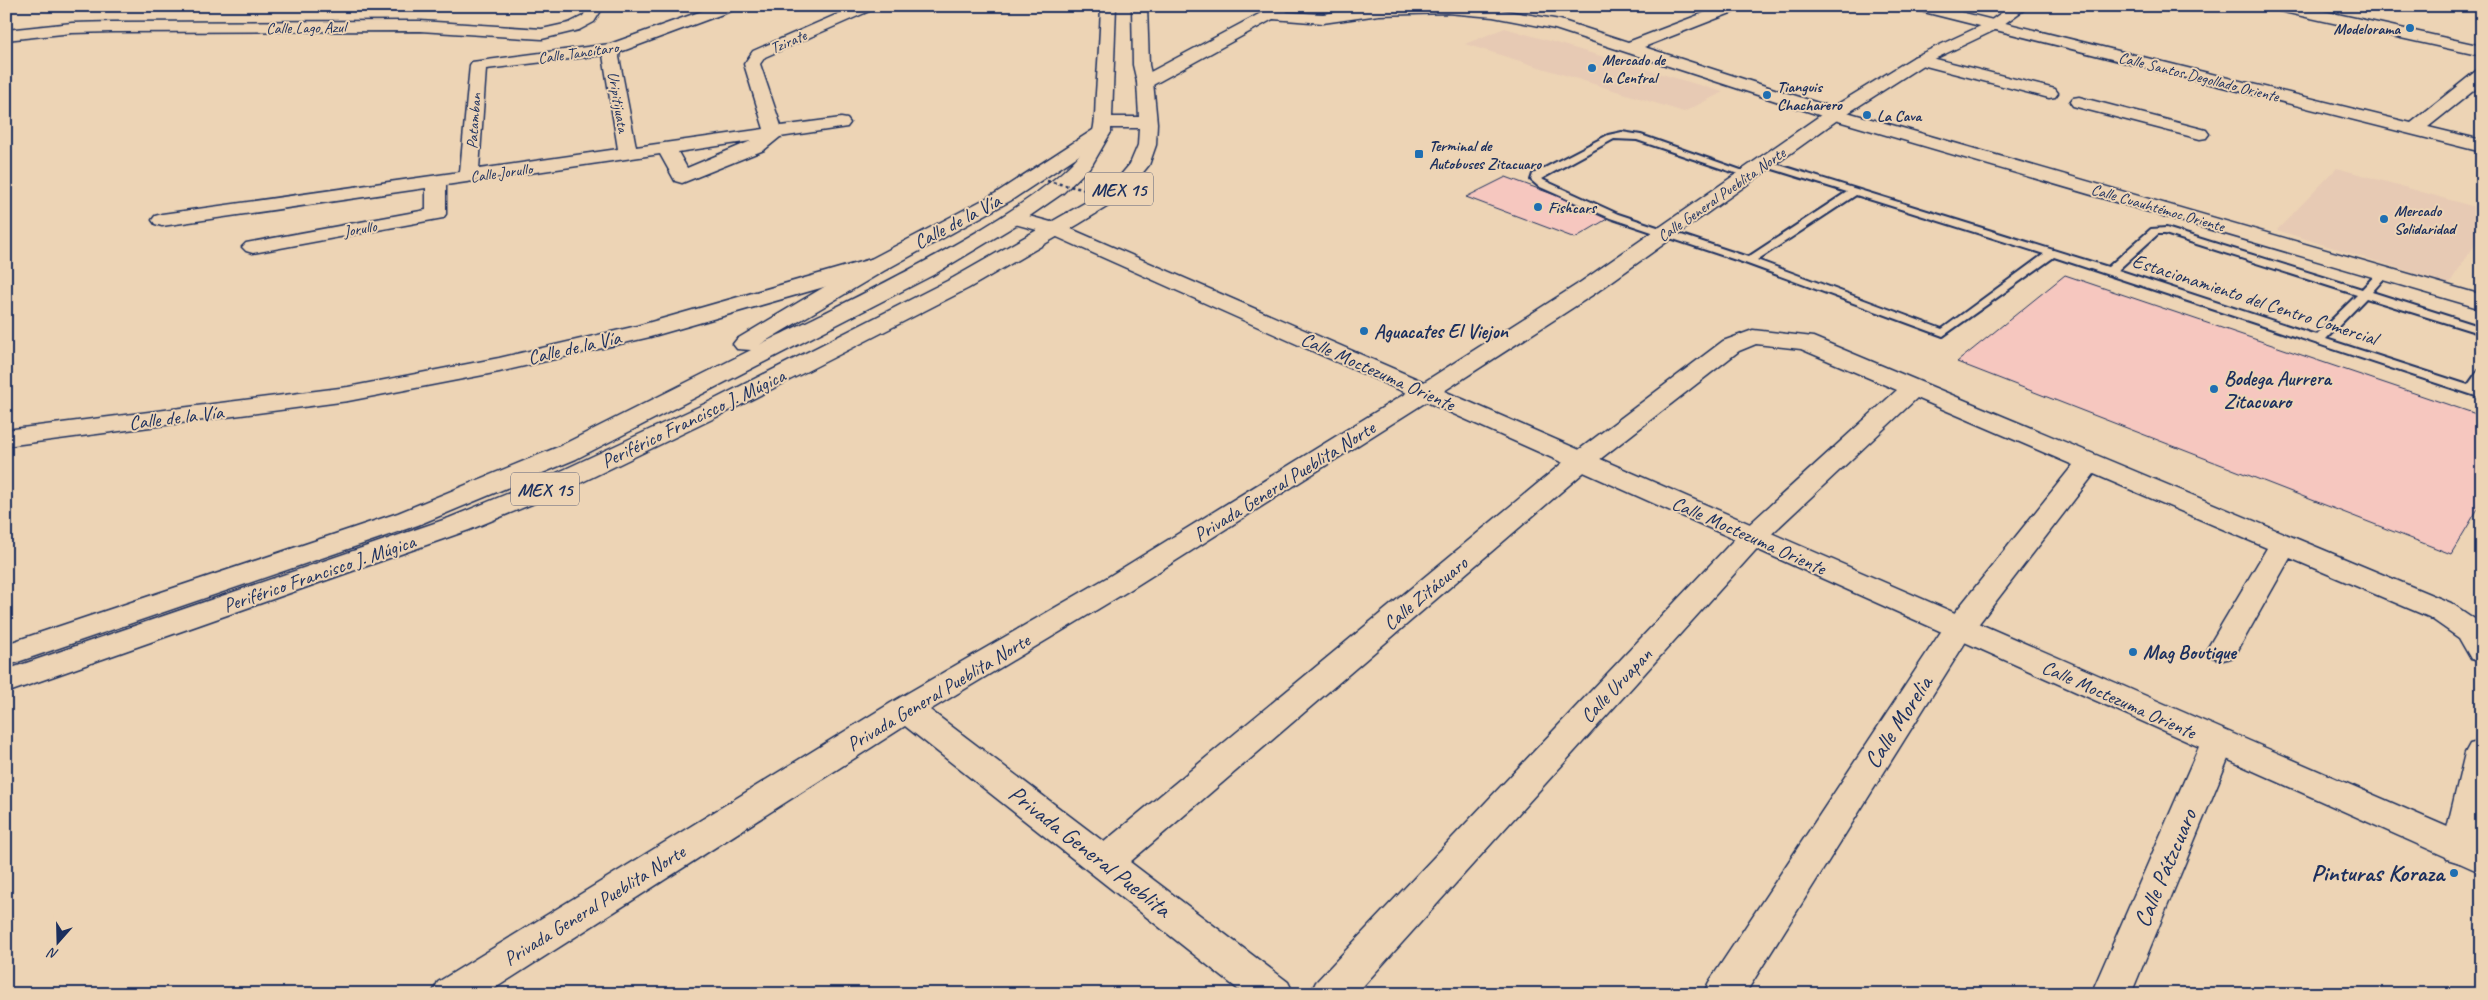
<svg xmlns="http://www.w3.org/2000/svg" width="2488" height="1000" font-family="Caveat,sans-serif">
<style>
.built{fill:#e7cab4}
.building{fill:#f6c7bf;stroke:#1b2f5e}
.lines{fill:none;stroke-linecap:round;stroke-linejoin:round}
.service-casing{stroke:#1b2f5e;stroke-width:4}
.minor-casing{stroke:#1b2f5e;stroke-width:3}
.tertiary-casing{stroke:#1b2f5e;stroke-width:3}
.primary-casing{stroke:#1b2f5e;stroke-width:3}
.path{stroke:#1b2f5e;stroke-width:2.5;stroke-dasharray:3 3;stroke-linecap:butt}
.service{fill:#edd4b5;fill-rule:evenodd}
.minor{fill:#edd4b5;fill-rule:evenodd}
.tertiary{fill:#edd4b5;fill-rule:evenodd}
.primary{fill:#edd4b5;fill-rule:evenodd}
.path-bridge{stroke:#1b2f5e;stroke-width:2.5;stroke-dasharray:3 3;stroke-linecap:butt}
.poi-dot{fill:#1f6fb2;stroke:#edd4b5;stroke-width:2}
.labels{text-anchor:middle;stroke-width:4;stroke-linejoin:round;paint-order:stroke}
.far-street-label{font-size:16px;fill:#1b2f5e;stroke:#edd4b5}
.far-poi-label{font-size:16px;font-weight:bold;fill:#1b2f5e;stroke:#edd4b5;text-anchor:start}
.shield{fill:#edd4b5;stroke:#5a6078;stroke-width:1}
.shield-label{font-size:19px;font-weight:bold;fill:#1b2f5e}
.street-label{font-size:20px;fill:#1b2f5e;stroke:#edd4b5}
.poi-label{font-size:20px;font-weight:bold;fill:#1b2f5e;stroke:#edd4b5;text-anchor:start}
.near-street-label{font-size:24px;fill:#1b2f5e;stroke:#edd4b5}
.near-poi-label{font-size:24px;font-weight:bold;fill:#1b2f5e;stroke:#edd4b5;text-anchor:end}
</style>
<rect width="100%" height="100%" fill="#edd4b5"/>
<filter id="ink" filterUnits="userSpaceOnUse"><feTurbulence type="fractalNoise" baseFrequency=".02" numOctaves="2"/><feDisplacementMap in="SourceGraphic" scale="10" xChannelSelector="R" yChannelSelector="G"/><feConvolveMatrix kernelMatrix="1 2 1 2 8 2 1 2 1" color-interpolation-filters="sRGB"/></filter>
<g filter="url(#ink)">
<path class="built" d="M1505,28L1723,92L1684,112L1465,44Z
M2337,168L2482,209V234L2449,284L2277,230Z"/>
<path class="building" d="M1506,177L1555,195L1607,219L1575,238L1466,197Z
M2065,275L2482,416V502L2451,554L1957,362Z"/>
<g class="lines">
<g class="service-casing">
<path id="service" d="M1622,132L1641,135L1755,175L1747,177L1637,140L1614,139L1541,179L1618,214L1748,257L1847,192L1763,166V162L1766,161L2108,267L2151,229L2166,228L2362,289L2380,270H2388V274L2372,292L2482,327V334L2366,298L2326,339L2468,385L2478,371L2482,370V384L2479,389L2482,390V398L2054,257L1943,336L1745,263L1610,218L1538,186L1531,180L1533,174L1608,135ZM1856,195L2044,254L1942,329L1757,260ZM2158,234H2165L2357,295L2316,335L2118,270Z"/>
</g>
<g class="minor-casing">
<path id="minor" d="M589,6H604L594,22L579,30L542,39L420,31L113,32L72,33L6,40V30L72,23L113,22L420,21L542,29L569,23L583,16Z
M716,6H738L736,9L620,52L619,57L636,147L764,129L744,64L753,51L856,6H876L874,9L765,57L760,64L781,126L841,118L847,119L850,123L847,127L780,137L764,150L682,183L675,181L660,154L446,185V214L443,218L253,253L246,251L242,247L246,243L426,210V188L162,226L155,224L152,220L155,216L162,214L460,172L470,65L472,62L610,44ZM603,55L618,149L479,169L486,69ZM751,141L687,168L678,152Z
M1274,6H1293L1286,12L1323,14L1374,6H1478L1560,20L1628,42L1722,6H1743L1741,9L1644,47L1840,110L2482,295V309L1828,118L1555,29L1493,17L1447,13L1379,15L1323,23L1273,19L1151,86H1139L1137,82L1139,78Z
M1910,6H1936L2411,123L2476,71L2482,70V84L2428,127L2482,140V152L1912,9Z
M1920,55L2055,89L2058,93L2055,97L2049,98L1914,63L1912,60L1914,57Z
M2079,97L2206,130L2209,134L2206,138L2200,139L2073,106L2070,102L2073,98Z
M1753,330L1813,337L2451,603L2482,624V662L2471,659L2459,638L2429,617L2290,558L2234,657L2223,660L2212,657L2207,649L2267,548L2094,474L1970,635L1745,994H1703L1709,982L1948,621L2073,465L1917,398L1763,542L1356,994H1310L1316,982L1743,530L1897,390L1801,349L1756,344L1739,351L1590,467L1130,862L1288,982L1294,994H1244L905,726L486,994H432L438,982L894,701L1108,577L1416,387L1425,385L1434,387L1437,392L1434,397L1128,591L930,710L1104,842L1572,455L1723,341Z
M2218,730L2230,733L2235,742L2131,994H2091L2201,742L2206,733Z
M2482,741C2482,776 2488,828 2473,859L2460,863L2447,859L2442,849L2465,753L2470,744Z"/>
</g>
<g class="tertiary-casing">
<path id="tertiary" d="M2011,6H2029L1997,29L1926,63L1840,118L1594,294L1444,391L2482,842V873L1048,233L1007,222L1004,218L1007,214L1014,212L1062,225L1424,382L1578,284L1828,110L1914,57L1987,23Z
M2272,6H2301L2482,46V56L2279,11Z
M1102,127L1108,128L1111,132L1108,136L1010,201L887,269L650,337L499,372L348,401L6,446V430L348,387L499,358L637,326L871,259L996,193L1096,128Z"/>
</g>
<g class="primary-casing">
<path id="primary" d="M1101,6H1116L1112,117H1139L1137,82L1133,65L1132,6H1147L1149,65L1153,82L1157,123L1156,145L1149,165L1123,197L1079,224L969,288L731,410L566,490L469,530L6,693V670L449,518L546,478L713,400L953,278L1109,189L1130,164L1138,145L1139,128H1111V132L1092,165L1063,193L1021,222L933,275L576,459L418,525L6,666V644L398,513L558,447L751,350L737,349L733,344L737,339L871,259L879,258L887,259L890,264L887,269L759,345C825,312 1077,197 1093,131C1096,119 1095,105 1096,93C1098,64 1100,35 1101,6Z"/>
</g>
<path class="path" d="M1148,204L1149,194"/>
<use href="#service" class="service"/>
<use href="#minor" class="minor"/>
<use href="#tertiary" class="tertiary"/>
<use href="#primary" class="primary"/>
<path class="path-bridge" d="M1047,181L1148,204"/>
</g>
</g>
<g class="poi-dot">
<circle cx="2410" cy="28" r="5"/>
<circle cx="1592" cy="68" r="5"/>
<circle cx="1767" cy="95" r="5"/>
<circle cx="1867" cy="115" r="5"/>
<rect x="1414" y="149" width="10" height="10" rx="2.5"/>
<circle cx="1538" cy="207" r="5"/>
<circle cx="2384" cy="219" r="5"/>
<circle cx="1364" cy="331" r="5"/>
<circle cx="2214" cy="389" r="5"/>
<circle cx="2133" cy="652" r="5"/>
<circle cx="2454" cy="873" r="5"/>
</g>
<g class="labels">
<g class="far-street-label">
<text transform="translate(306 27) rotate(-1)" y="6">Calle Lago Azul</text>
<text transform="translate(788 41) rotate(-23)" y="6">Tzirate</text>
<text transform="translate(578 52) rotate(-8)" y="6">Calle Tancítaro</text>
<text transform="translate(2199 76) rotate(14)" y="6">Calle Santos Degollado Oriente</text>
<text transform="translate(619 102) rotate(80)" y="6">Uripitijuata</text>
<text transform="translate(473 121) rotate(-86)" y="6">Patamban</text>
<text transform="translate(501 172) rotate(-8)" y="6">Calle Jorullo</text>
<text transform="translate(1721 194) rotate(-35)" y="6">Calle General Pueblita Norte</text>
<text transform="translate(2158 207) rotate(16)" y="6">Calle Cuauhtémoc Oriente</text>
<text transform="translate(360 228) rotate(-10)" y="6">Jorullo</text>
</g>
<g class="far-poi-label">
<text x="2400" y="34" text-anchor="end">Modelorama</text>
<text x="1602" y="65">Mercado de<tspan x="1602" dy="18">la Central</tspan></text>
<text x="1777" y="92">Tianguis<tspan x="1777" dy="18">Chacharero</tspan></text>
<text x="1877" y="121">La Cava</text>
<text x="1429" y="151">Terminal de<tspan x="1429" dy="18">Autobuses Zitacuaro</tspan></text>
<text x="1548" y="213">Fishcars</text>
<text x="2394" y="216">Mercado<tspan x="2394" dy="18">Solidaridad</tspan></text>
</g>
<g class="shield">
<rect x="1085" y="172.5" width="68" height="33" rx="4"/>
<rect x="511" y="472.5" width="68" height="33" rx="4"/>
</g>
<g class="shield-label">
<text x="1119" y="196">MEX 15</text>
<text x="545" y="496">MEX 15</text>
</g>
<g class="street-label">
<text transform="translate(957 221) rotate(-28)" y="7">Calle de la Vía</text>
<text transform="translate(2255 299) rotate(18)" y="7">Estacionamiento del Centro Comercial</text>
<text transform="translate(574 347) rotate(-13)" y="7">Calle de la Vía</text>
<text transform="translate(1378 371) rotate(24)" y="7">Calle Moctezuma Oriente</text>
<text transform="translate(176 417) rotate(-7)" y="7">Calle de la Vía</text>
<text transform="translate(693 418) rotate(-26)" y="7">Periférico Francisco J. Múgica</text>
<text transform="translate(1284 481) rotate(-32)" y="7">Privada General Pueblita Norte</text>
<text transform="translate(1749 535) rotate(24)" y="7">Calle Moctezuma Oriente</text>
<text transform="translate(319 573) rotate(-19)" y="7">Periférico Francisco J. Múgica</text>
<text transform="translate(1425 593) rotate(-40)" y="7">Calle Zitácuaro</text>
<text transform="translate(1616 685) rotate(-47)" y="7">Calle Uruapan</text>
<text transform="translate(938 692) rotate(-31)" y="7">Privada General Pueblita Norte</text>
<text transform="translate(2119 699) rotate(24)" y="7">Calle Moctezuma Oriente</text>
<text transform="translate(594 905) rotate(-32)" y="7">Privada General Pueblita Norte</text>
</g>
<g class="poi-label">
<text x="1374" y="338">Aguacates El Viejon</text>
<text x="2224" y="385">Bodega Aurrera<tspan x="2224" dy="23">Zitacuaro</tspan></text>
<text x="2143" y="659">Mag Boutique</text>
</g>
<g class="near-street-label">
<text transform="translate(1898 722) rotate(-57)" y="8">Calle Morelia</text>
<text transform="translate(1090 851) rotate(38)" y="8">Privada General Pueblita</text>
<text transform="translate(2165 868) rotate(-67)" y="8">Calle Pátzcuaro</text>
</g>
<g class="near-poi-label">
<text x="2444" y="881">Pinturas Koraza</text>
</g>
</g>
<rect width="2488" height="1000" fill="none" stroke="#edd4b5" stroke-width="25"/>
<rect x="12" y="12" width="2463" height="975" fill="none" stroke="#1b2f5e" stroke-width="2" filter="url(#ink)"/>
<g transform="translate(58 942) rotate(200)" stroke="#edd4b5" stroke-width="4" paint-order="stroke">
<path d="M0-4L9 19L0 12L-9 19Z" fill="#1b2f5e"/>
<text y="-8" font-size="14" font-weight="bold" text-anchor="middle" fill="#1b2f5e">N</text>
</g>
</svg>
